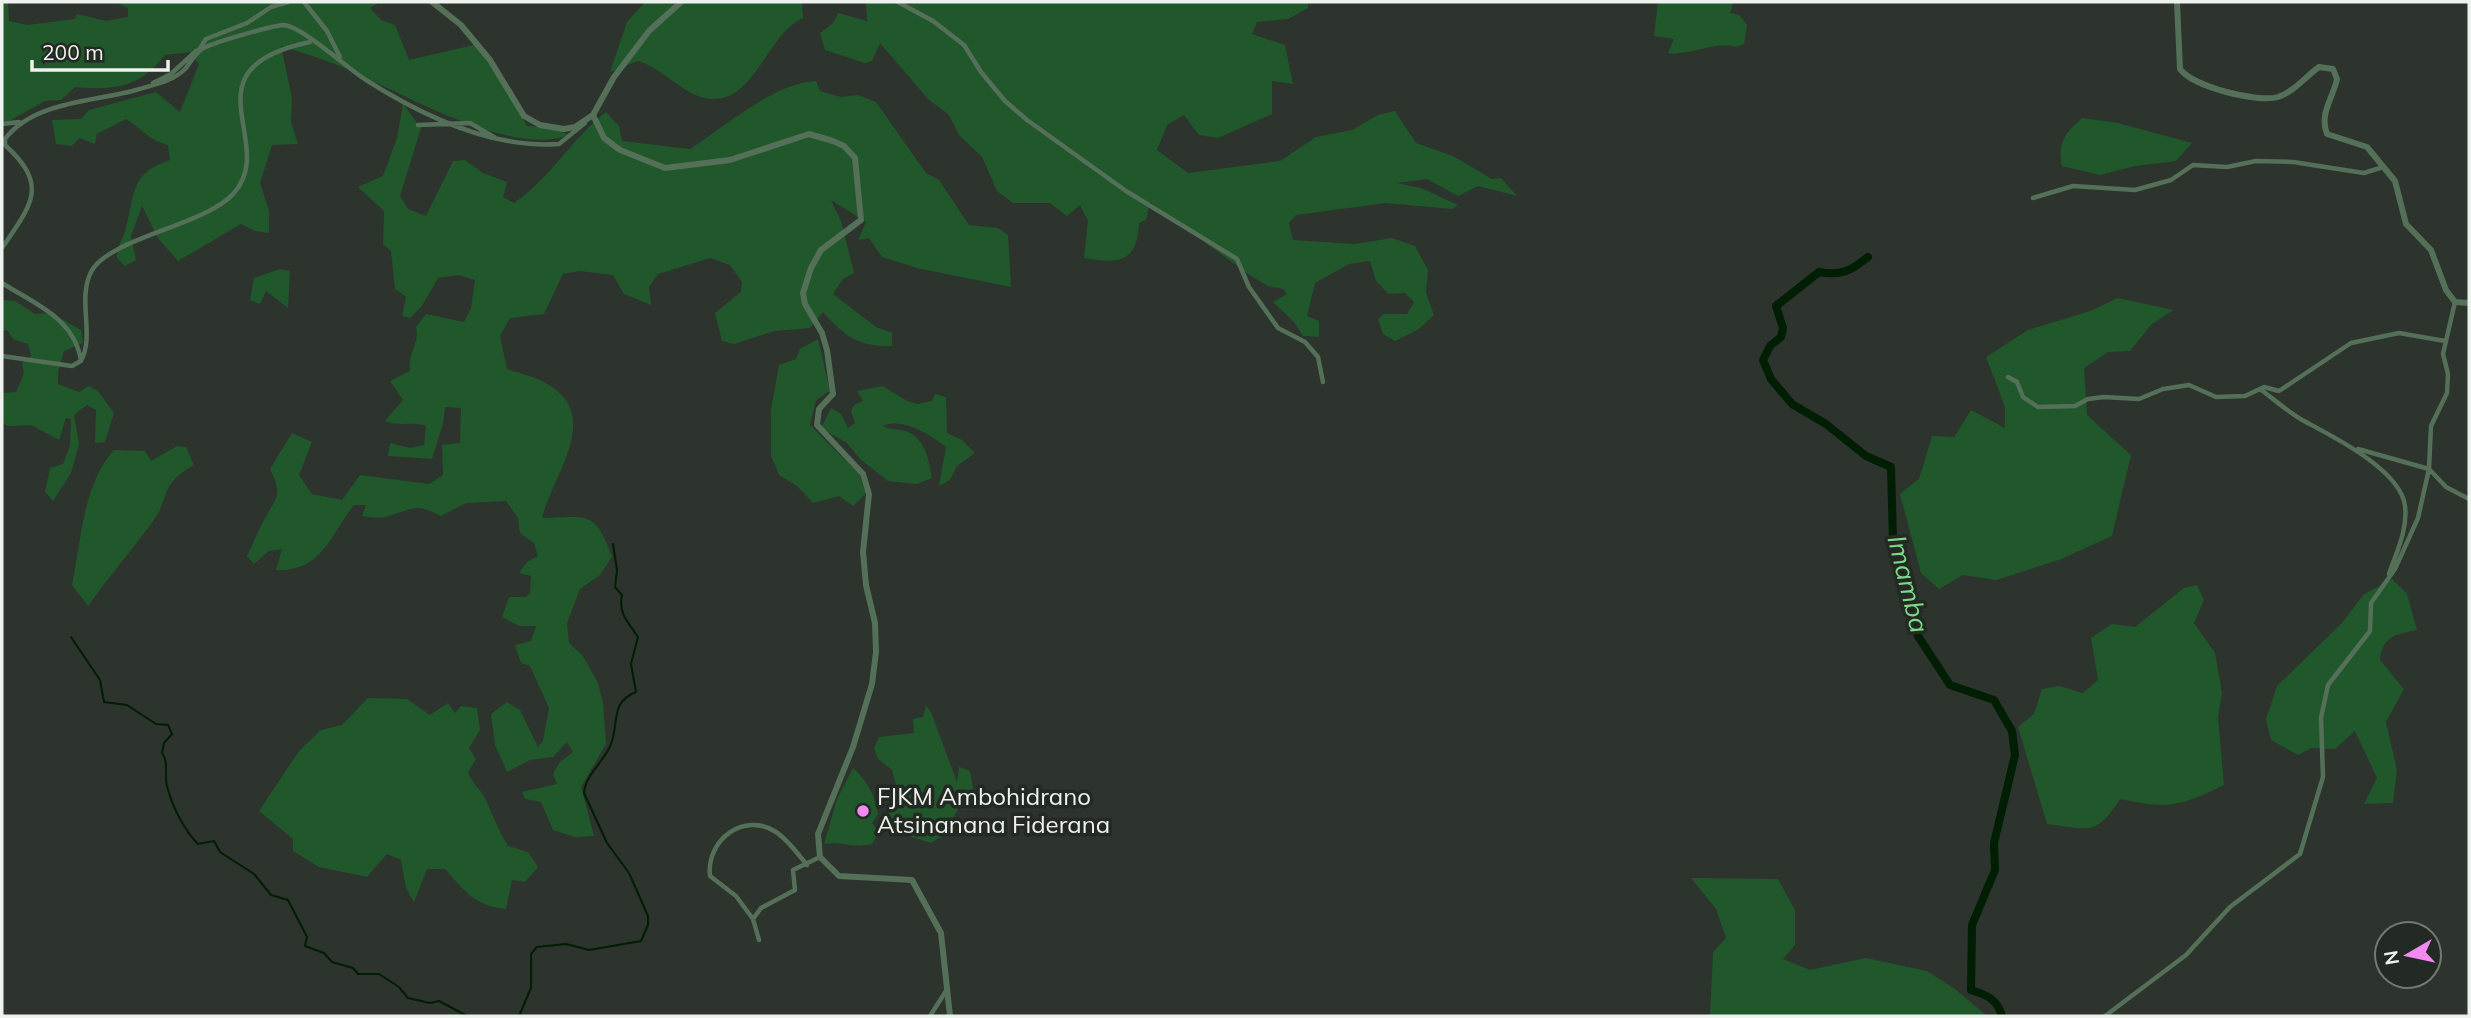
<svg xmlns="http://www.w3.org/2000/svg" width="2471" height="1018" font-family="Mulish,sans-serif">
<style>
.green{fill:#21582b}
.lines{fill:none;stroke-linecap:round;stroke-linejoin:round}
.stream{stroke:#001e03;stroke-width:2}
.river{stroke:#001e03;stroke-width:8}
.minor{stroke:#557058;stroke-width:4.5}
.tertiary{stroke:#557058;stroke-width:6}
.poi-dot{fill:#f38af2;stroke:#232923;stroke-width:2.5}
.labels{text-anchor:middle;stroke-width:7;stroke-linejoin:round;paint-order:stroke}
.poi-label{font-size:24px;fill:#eef2ee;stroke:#232923;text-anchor:start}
.water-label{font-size:26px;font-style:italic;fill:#7dd98a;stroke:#232923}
</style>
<rect width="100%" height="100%" fill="#2d332d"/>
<path class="green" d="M2,2H8L9,21L27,25L75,19L77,14L106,21L128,17V8L116,2H380L370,8L381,20L395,25L409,60L474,45L502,80L527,126L555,127L568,135C513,158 400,92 347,69C326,60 303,53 281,46L292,98L291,122L298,144L272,145L260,183L269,211V233L255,231L241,224L178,261L158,238L142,206L131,236L136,260L125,266L117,258C117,247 122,241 125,231C136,195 128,174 170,160L168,145C150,141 141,128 126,119L97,134L95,144L79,138L72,146L56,144L52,120L81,119L89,110L156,92L180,112L199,64L190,52L165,55C139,88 116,90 75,87L61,100L45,101L2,125Z
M645,2H802L803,18C765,34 752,116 698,96C676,87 659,67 638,61L610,72L627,22Z
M866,2L912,4L914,2H1308V8L1288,19L1257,22L1252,34L1285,45L1293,84L1272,81V114L1218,138L1199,135L1184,115L1167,125L1157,150L1188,173L1280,161L1316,137L1352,130L1378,115L1395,111L1416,143L1453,156L1492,179L1501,178L1517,196L1478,186L1458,196L1427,179L1396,183L1421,188L1458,205L1452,209L1386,203L1296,215L1289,223L1293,240L1355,244L1392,238L1415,246L1428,270L1426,293L1434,315L1419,329L1395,341L1383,334L1378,319L1384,314H1407L1414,302L1405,293L1389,294L1376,281L1370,261L1349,264L1315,283L1307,316L1319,321V337L1303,336L1294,322L1273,302L1287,294L1283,289L1268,286L1251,276L1150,202L1146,220L1139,223C1137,263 1119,264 1084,258L1088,221L1080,205L1067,216L1050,203H1013L997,191L982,157L959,135L949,115L928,99L880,43L872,61L865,63L825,50L820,33L833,23L838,13L867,21Z
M1658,2H1733L1730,13L1739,15L1747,25L1744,44L1736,47C1719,40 1690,56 1668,53L1674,39L1654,36Z
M816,81L820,91L841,97L858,95L876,102L926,173L939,180L969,225L998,228L1008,235L1011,287L917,268L882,257L869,238L858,240L866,222L831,200L841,221L854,273L843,279L833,294L876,327L892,333V346C859,347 844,336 823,312L810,328L774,331L734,344L722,341L715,313L741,292L742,282L730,265L710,258L658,274L649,287L651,305L624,294L613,275L580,271L563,274L544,314L510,318L500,336L507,369C521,374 537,377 549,385C602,417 553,475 542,518C588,517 595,510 612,557L600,575L580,589L567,623L569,643L583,656L598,683L603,703L606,744L581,787L594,836L575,837L553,830L541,802L525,799L522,792L557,784L553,774L560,762L573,752L567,742L553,757L530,760L507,772L495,745L491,714L507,702L520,710L538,747L543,741L549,708L530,666L521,663L515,645L531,641L536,626H519L502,617L509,597H526L530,593L531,576L519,573L527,562L538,556L534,543L520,533L518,518L506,501L466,503L441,516C415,503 416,508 389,516C381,519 370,517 362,516L366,505H354C330,535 322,572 276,570L282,549L269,551L254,564L247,556C253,544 258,531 264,520C277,496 283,496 270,469L292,433L312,442L299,475L312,494L342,500L360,475L429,484L443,475L442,445L460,443L461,408L445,407L443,424L432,459L388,456L390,443L410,448L424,445L426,426C412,421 401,427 385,421L403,400L390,381L410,371C407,354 420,343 416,327L426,314L464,322L471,308L475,280L458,275L438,278L422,306L410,318L402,316L406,297L395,289L391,251L383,244L384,211L358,187L383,176L397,138L403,104L421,128L400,196L408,209L426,216L453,161L465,160L483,173L507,182L503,197L514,203C552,177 570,140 606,112L619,126L622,141L690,149C724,127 775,82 816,81Z
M2082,118L2118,123L2192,143L2176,161L2135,166L2100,175L2062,166C2057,143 2065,133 2082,118Z
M280,269L290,271L288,308L266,291L260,304L250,300L254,278Z
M2118,298L2173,310L2151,325L2130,351L2108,352L2084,368L2087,415L2131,455L2112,536L2059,560L1996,580L1963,575L1939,589L1921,573L1900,494L1919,479L1932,436L1954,437L1971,410L2005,428V407L1986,357L2028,330L2090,311Z
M2,300L15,301L35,314L51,313L81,330L83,343L64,351L58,372V384L79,392L89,386L98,391L114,413L105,442L95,443L96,410L87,405L74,415L79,444L71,473L53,501L45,492L50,468L63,464L70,446L71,419L66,418L59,440L31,425L8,426L2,423V393L16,392L24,373L22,364L31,356L28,344L13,339L7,330L2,331Z
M818,339L830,391L816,400L810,425L859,474L866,493L853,506L839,496L813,503L797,486L779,475L771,456V409L779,365L796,359L800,349Z
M883,386L907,401L918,404L932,401L935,394L946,397L947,433L962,440L975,453L957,466L950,480L939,486L946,447C931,435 902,417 883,426C891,431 897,428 905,431C925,437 929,460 932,478L917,484L888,481L860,459L847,443L821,428L831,408L841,414L848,428L855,423L851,411L854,405L863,401L857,391Z
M177,446L186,447L194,465C157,486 172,497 151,524C130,552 108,578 88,606L72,585C81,541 83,484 114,450L145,451L151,461Z
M2392,579L2407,594L2417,630C2397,634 2382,636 2380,660L2404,689L2386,722L2397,770L2393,803L2364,804L2377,778L2355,731L2335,749L2311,748L2298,755L2271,740L2266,719L2277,686L2342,623L2363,595Z
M2197,585L2204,600L2194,623L2215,653L2222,693L2218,717L2224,785C2179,807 2169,809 2120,799C2096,837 2089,829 2047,824L2018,727L2034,714L2042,689L2059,686L2083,693L2098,680L2091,638L2112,624L2135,627L2184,588Z
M368,698L407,699L430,715L448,703L455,713L461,706L477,708L480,730L469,748L476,759L468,772C472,784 481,789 486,800C493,816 499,831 508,846L528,852L538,867L525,882L512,880L506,909C474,906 465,891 445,869H427L414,902L406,888L401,860L387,854L367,877L319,867L293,851V839L259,811L299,751L321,730L342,725Z
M926,706L931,712L957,782L959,767L970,771L974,794L965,796L944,835L931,843L889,830L888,809L897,789L892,770L878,759L874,748L879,737L914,733L913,719L923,717Z
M853,768C868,782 874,793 878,814L872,823L879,832L872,844C853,849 843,841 824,844L837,799Z
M1691,878L1778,879L1795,910V945L1783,959L1810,970L1866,958L1927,971L1955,989L1987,1016H1710L1713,952L1726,938L1716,909Z"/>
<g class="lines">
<path class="stream" d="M71,637L100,680L104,702L127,705L156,724L168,725L172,734L164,743L162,753C169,762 164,774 167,786C172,806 184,830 198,844L214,841L220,852L254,874L271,895L288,900L307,937L305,946L324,953L332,962L353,968L358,974H379L399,987L408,998L430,1003L439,1001L467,1016
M519,1016L531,988V954L537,947L566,944L589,950L641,941L648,925V916L629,873L607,843L584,793C586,773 605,761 611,744C619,723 610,702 636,692L631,664L638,637C628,622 618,613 622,595L615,587L617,570L613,544"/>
<path class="river" d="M1868,257C1851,271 1841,276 1819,272L1776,306L1783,328L1781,337L1770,346L1763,360L1771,379L1792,404L1826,424L1866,456L1891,467L1893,540L1918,636L1950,685L1994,700L2012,731L2015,755L1994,843L1995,870L1972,925L1971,990C1987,995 1997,999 2002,1016"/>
<path class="minor" d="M304,2L327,31L340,57
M898,2L933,21L964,45L981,72L1005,101L1027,120L1126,191L1237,259L1249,287L1278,328L1305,342L1318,357L1323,382
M197,53L206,39L247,23L271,7L288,2
M153,83L171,74L196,51
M2,124L19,122
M418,125L470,123L494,137
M2033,198L2073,186L2135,190L2171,180L2193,165L2227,167L2256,161L2293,162L2364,173L2383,167
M2,248C31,205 50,186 5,145V139C34,101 94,102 136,90C153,85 172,82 185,69C190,63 195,54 202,49C211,43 271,26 283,25C301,25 349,70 366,80C421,115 492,149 559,144L585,123
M2,283C33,303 75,318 81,361L72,366L2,356
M81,361C95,335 77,300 91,272C108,238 207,225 234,193C279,142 182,69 310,42
M2008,377L2017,382L2023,397L2038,407L2075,406L2088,399L2104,397L2139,399L2163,389L2189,385L2216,397L2245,396L2264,387L2279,391L2351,343L2399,333L2445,341
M2260,389C2275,400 2288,412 2304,421C2332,436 2401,470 2405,506C2408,530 2396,553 2389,574
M2358,449L2429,469L2446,487L2469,499
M753,919L736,896L710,876C706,840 744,811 776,832C788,840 798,854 807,865
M759,940L753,919L761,908L795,890L793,870L820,857
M930,1016L946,991
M2105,1016L2186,955L2230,907L2300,854L2323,777L2321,718L2328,685L2370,631L2371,603L2395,569L2418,518L2429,469L2431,426L2447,393L2448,374L2443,354L2455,302"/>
<path class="tertiary" d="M432,2L461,25L490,60L524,116L540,125L564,129L575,127L593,115L614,77L649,31L681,2
M2177,2L2180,69C2193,87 2258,103 2278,97C2295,91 2305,77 2319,67L2333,69L2337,79C2333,98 2319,114 2327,134L2367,147L2395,181L2406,224L2431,250L2446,290L2455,302L2469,303
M593,115L604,138L620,150L665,168L730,160L809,134L833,141L844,146L855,158L861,220L821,250L811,268L803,293L805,304L822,333L827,350L833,394L819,409L817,425L863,474L869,494L863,552L866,585L875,623L876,652L872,684L853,747L818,834L820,857L839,876L912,880L941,933L950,1016"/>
</g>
<circle class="poi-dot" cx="863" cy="811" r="7"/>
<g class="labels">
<g class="poi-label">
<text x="877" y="805">FJKM Ambohidrano<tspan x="877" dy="28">Atsinanana Fiderana</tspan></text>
</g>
<g class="water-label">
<text transform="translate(1908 584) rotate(76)" y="9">Imamba</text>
</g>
</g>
<rect width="2471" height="1018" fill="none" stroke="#eef2ee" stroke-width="7"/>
<g transform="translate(2408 955) rotate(261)"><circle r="33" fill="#232923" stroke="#747974" stroke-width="2"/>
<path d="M0-5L12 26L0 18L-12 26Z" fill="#f38af2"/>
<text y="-10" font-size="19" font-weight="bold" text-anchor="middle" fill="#eef2ee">N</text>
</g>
<path d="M32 60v10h136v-10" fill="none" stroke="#eef2ee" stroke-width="3.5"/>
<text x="42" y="60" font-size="21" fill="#eef2ee" stroke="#232923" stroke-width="5" paint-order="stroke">200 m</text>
</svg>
